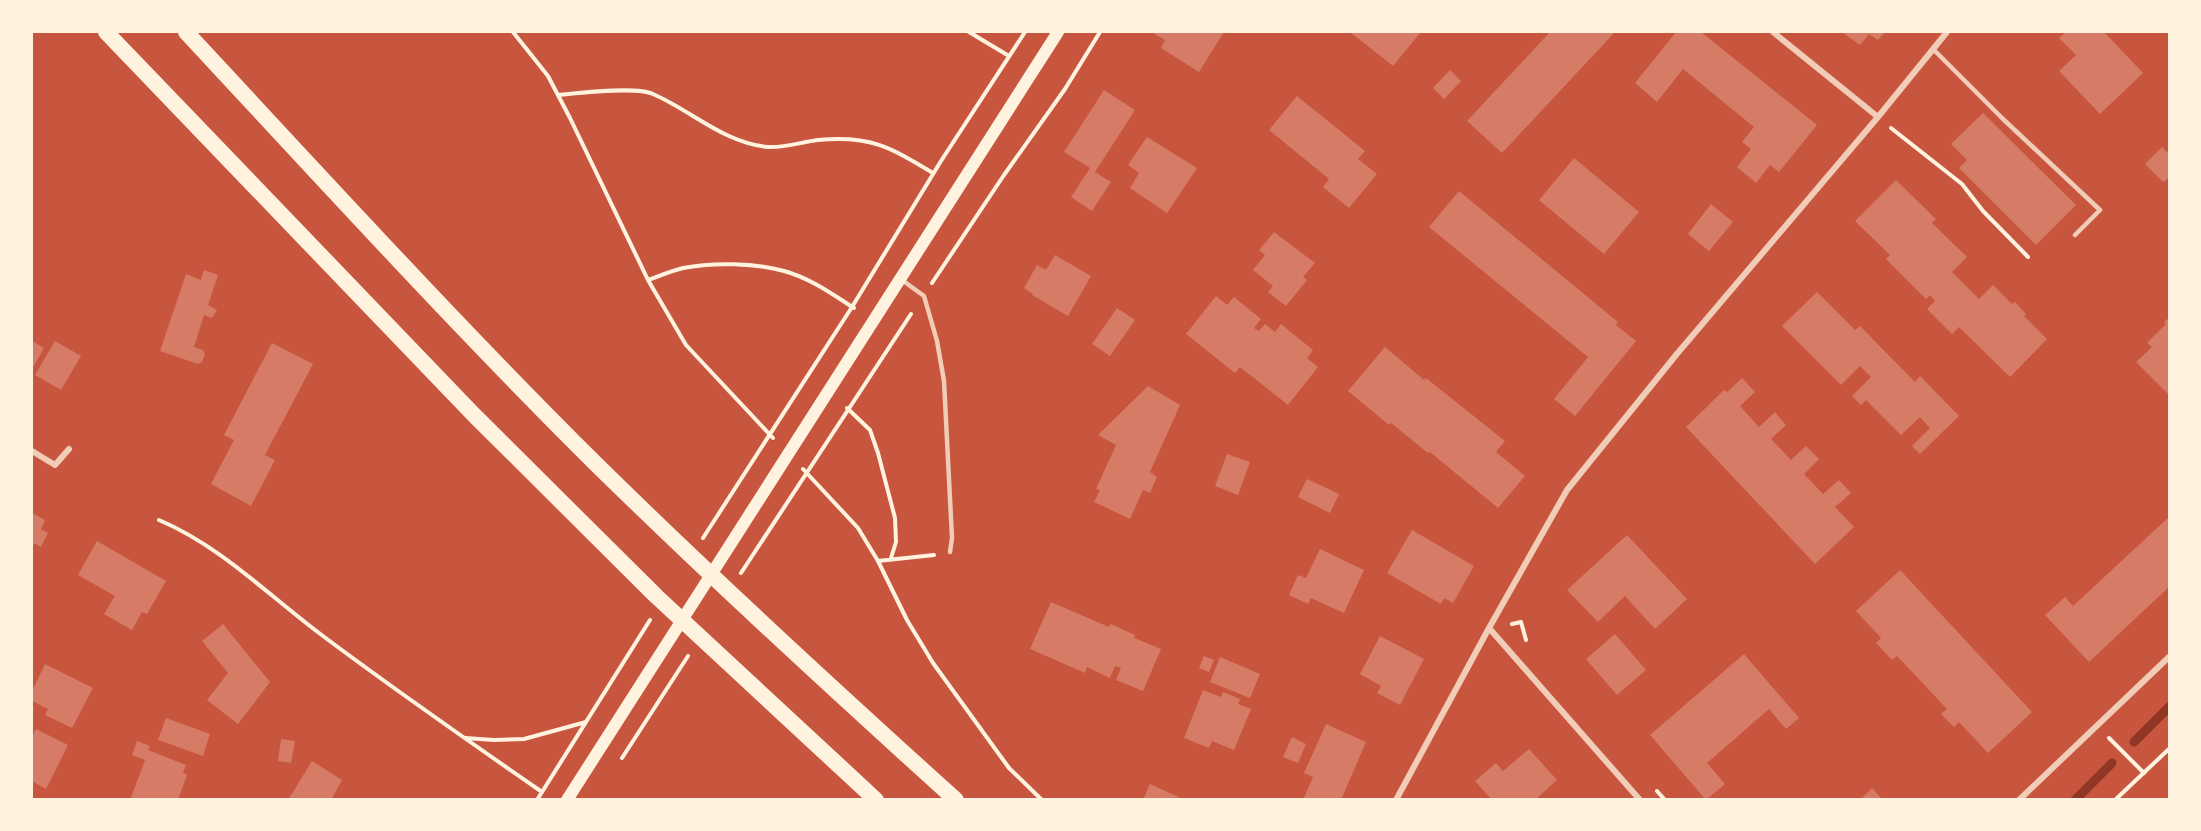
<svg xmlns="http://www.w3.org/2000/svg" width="2201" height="831" font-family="'Exo 2',sans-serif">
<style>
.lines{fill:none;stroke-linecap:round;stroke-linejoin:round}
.stream{stroke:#8f3625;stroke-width:9}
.building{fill:#d67c66}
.path{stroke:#fff3e0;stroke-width:4}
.service{stroke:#f1ccb7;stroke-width:4.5}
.minor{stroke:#f1ccb7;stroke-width:6}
.secondary{stroke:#fff3e0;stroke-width:12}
.trunk{stroke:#fff3e0;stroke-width:16}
</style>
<rect width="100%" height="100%" fill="#c8553d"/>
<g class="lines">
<path class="stream" d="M2134,742L2170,706
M2075,800L2112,763"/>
</g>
<path class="building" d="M1151,32H1224L1199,72L1161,48L1165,40Z
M1350,32H1421L1393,66Z
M1550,32H1615L1502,153L1467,121Z
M1676,32H1701L1817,125L1779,172L1770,165L1756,183L1737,167L1751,149L1742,142L1754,127L1683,69L1657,102L1635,83Z
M1842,32H1885L1878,40L1869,34L1860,45Z
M2066,32H2104L2143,73L2100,114L2059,71L2076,55L2059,38Z
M1450,70L1461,81L1444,99L1433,88Z
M1104,90L1135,110L1095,172L1111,182L1092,211L1071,197L1090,168L1064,152Z
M1297,96L1365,151L1358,159L1377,174L1349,208L1323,187L1329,179L1269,130Z
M1983,113L2076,205L2036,245L1959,168L1967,160L1951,144Z
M1147,137L1197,168L1167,213L1130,188L1139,173L1128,165Z
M2162,147L2167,152L2170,149V177L2163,182L2145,164Z
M1574,158L1639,212L1604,254L1539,200Z
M1896,180L1936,219L1932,223L1967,257L1952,272L1979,299L1993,285L2012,304L2015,302L2026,314L2024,316L2047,339L2010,377L1959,327L1952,334L1927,309L1935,301L1930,295L1926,299L1886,259L1890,255L1855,221Z
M1459,191L1618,322L1616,325L1636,341L1575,416L1554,399L1588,357L1429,227Z
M1711,204L1733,222L1709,251L1688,234Z
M1274,232L1315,263L1303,277L1307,280L1286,306L1268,292L1273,286L1253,270L1265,255L1259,250Z
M1055,255L1091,276L1068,316L1032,295L1033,294L1024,288L1037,265L1046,270Z
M204,270L218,275L208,305L217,310L212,318L204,315L194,347L203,350L205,354L202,362L198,364L160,351L186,274L201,280Z
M1817,292L1855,330L1860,326L1915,382L1920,376L1959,416L1920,454L1912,446L1930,428L1920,417L1901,435L1866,400L1861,405L1852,396L1871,377L1860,366L1841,385L1782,326Z
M1216,296L1227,305L1234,297L1261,319L1254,328L1259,331L1265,324L1275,332L1281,324L1313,350L1307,358L1318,367L1288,405L1240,367L1235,373L1186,334Z
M1117,308L1135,320L1110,356L1092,344Z
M2170,317V396L2136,362L2152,347L2147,343L2166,324L2164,322Z
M32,341L44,348L32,369Z
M55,341L81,356L61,390L35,375Z
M272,343L313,364L265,455L275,460L251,506L211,484L234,440L224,435Z
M1385,347L1424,380L1426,378L1505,441L1496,452L1525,476L1498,508L1430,452L1428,453L1391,423L1389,425L1348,391Z
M1742,378L1755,392L1740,406L1759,427L1775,412L1786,425L1771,439L1791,460L1806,446L1819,459L1804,474L1823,494L1839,480L1851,493L1835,507L1854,527L1815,564L1686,427L1724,390L1727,392Z
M1148,386L1180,405L1150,472L1157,477L1150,493L1143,490L1130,519L1094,502L1100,490L1096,489L1116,445L1098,435Z
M1227,454L1250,462L1238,495L1215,486Z
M1307,479L1339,494L1330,513L1298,497Z
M32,513L45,520L41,529L48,533L41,547L34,543L32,548Z
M2170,516V586L2089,662L2045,615L2065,597L2073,606Z
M1412,530L1474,566L1453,603L1444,598L1441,604L1387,573Z
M1627,535L1687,599L1655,629L1625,596L1598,622L1567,590Z
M97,541L166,581L147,614L142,612L132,630L104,614L115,596L78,575Z
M1320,549L1364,570L1344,613L1311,598L1308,604L1289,595L1298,575L1306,578Z
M1900,570L2032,712L1988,753L1959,722L1954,727L1941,714L1947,709L1897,656L1892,660L1876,643L1881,638L1856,611Z
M1051,602L1109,627L1111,624L1135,635L1134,638L1161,649L1143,691L1116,680L1121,668L1115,666L1110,678L1087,667L1085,673L1030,649Z
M223,624L270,682L238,724L207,700L228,673L202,641Z
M1615,634L1646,670L1617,695L1586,659Z
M1380,636L1424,659L1400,705L1377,693L1381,686L1360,674Z
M1744,654L1799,718L1786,729L1769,709L1707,763L1725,784L1706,800L1650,735Z
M1204,656L1214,660L1209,672L1199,668Z
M1220,657L1260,674L1250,698L1210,682Z
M45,664L93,688L72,728L45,715L48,709L32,701V691Z
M1203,690L1221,697L1223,692L1240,699L1238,704L1251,709L1234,750L1212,741L1209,748L1184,738Z
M166,718L210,734L203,756L158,740Z
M1326,724L1366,742L1341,800H1303L1313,777L1304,773Z
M36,729L68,745L46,789L32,781V738Z
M1292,737L1306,744L1298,763L1283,757Z
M281,739L295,741L291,763L278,761Z
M137,741L150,746L148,750L186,765L183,773L187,775L178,800H130L145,760L132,755Z
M1529,749L1557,780L1535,800H1492L1475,781L1496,763L1503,771Z
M312,761L342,780L331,800H288Z
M1150,784L1185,800H1143Z
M1872,788L1883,800H1860Z"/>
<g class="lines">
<path class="path" d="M513,32L548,76L570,118L648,280L686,345L773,438
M969,32L1009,56
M558,95C578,93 637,86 653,94C692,111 724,143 768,147C784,148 802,142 818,140C870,135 890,147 933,173
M1891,128L1962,184L1983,211L2028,257
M648,280C659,276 671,271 683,268C713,262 755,263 784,271C810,278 832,294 854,308
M932,283L1004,175L1065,89L1100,32
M847,408L870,430L878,453L895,518L896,542L891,558
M803,469L858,528L878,561L907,620L933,663L1009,768L1042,800
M159,520C220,546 266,593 319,633C392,688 467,740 542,792
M703,538L852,307L941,161L1025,32
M878,561L934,555
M741,573L911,314
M1512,624L1521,622L1526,640
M465,738L494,740L524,739L586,722
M2109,738L2144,773
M622,758L688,656
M1657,791L1665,800
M537,800L650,620
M2115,800L2170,748"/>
<path class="service" d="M1933,49L2003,119L2100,210L2075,235
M902,280L924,296L937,341L944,381L952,538L950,552"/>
<path class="minor" d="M1773,32L1878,117
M32,451L55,465L69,449
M1489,628L1640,800
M1396,800L1489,628L1567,490L1676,355L1878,117L1947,32
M2019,800L2170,656"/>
<path class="secondary" d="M567,800L1058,32"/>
<path class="trunk" d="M106,32L474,415L656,596L876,800
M186,32C321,177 455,324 596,464C713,579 834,690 956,800"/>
</g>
<rect width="2201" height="831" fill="none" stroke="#fff3e0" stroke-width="66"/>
</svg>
